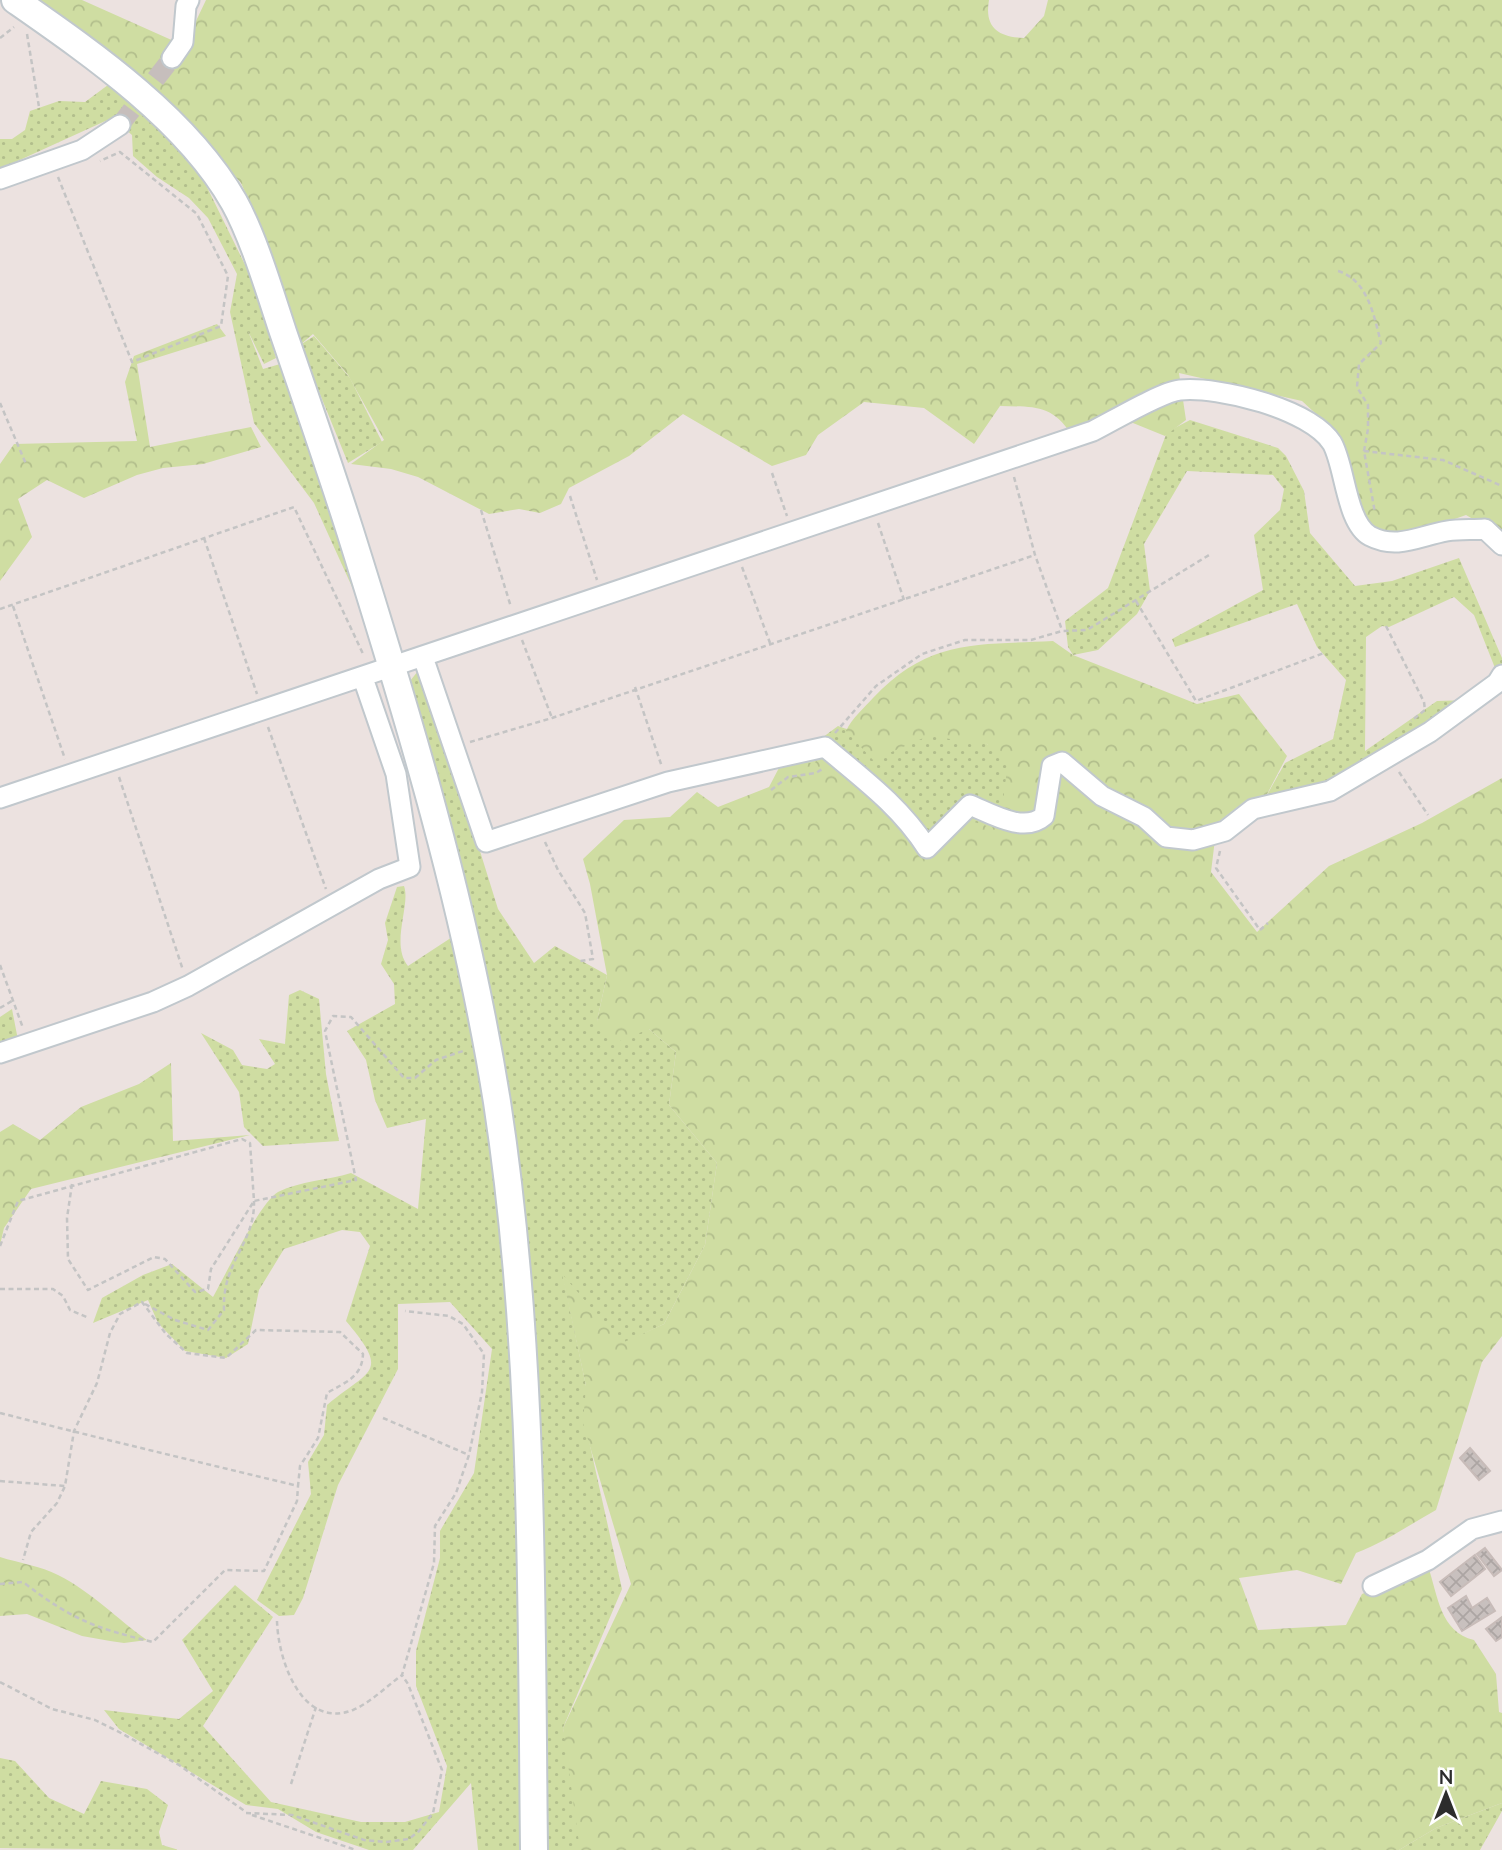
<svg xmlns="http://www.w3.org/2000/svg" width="1502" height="1850" font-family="Lato,sans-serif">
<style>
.grass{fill:url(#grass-dots)}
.forest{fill:url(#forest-crowns)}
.building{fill:url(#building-cross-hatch);stroke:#c8bcb9;stroke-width:2}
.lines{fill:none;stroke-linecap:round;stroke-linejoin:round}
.street-tunnel{stroke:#c6bebc;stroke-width:19;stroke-dasharray:19 10;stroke-linecap:butt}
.street-casing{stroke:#c1c8cd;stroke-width:23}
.secondary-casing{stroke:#c1c8cd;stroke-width:30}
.path{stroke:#c4c4c4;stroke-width:2.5;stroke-dasharray:5 3.5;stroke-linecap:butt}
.street{stroke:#fff;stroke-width:19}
.secondary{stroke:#fff;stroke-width:26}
</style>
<defs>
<pattern id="grass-dots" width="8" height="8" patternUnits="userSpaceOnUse" patternTransform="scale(1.75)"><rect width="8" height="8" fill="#cfdda2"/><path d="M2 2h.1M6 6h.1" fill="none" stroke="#b2be8c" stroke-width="1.8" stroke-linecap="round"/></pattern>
<pattern id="forest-crowns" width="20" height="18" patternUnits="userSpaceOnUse" patternTransform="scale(1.75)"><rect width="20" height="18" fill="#cfdda2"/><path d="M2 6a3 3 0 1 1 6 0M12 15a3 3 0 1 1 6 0" fill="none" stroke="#b2be8c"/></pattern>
<pattern id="building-cross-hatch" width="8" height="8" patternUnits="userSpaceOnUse" patternTransform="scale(1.75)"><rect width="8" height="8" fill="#c8c0be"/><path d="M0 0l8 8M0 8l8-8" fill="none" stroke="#aca5a3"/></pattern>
</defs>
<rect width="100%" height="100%" fill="#ece2e0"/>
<path class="grass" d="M108,85L145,111L203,179L254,283L276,358L264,364L248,331L263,369L280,364L382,653L314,503L254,423L230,312L237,274L208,218L189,198L157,177L133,156L132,135L112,118L0,169V139H12L25,130L30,111L59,101L85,102Z
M314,336L350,378L382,442L348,463L300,345Z
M1190,420L1278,448L1286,456L1304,491L1310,533L1355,586L1392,581L1459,558L1502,658V665L1497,673L1474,615L1454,597L1389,627L1382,626L1366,637L1365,751L1437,701L1469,700L1345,774L1263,802L1285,763L1333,739L1346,680L1317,647L1297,604L1175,647L1172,639L1263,590L1254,535L1280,510L1284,489L1273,475L1187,471L1144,544L1150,591L1137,614L1098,650L1073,655L1068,647L1065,621L1108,588L1167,432Z
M418,671L433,700L498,909L534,963L555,946L607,975L597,1021L649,1029L676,1052L669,1105L717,1163L705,1245L664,1324L622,1344L563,1276L586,1386L589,1441L622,1589L563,1728L589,1850H478L471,1783L413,1850H369L316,1832L278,1809L246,1805L119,1729L104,1710L179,1719L213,1691L182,1640L235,1585L273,1617L203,1726L271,1802L361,1822H405L439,1812L447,1766L416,1686V1651L440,1558V1531L474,1473L492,1349L450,1302L398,1304V1369L338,1485L303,1598L294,1615L279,1616L257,1600L311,1494L308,1462L324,1435L327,1405C370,1369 391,1374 346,1321L370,1246L360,1232L342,1230L284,1249L259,1290L248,1344L226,1358L185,1351L158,1323L148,1300L93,1323L102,1298L143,1275L172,1264L213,1297C225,1276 260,1202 278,1192C300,1181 328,1180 351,1173L418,1209L426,1119L387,1128L375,1100L366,1060L347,1031L395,1004L394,984L381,964L388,940L385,923L397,887L404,886C411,905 390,944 408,966L469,926L410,681Z
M838,726C885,745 946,721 989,745C997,749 1004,755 1011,761L1008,815L998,826L920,856L807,769L799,755Z
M300,990L319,999L326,1074L339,1141L263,1146L244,1127L239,1092L201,1033L233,1050L242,1065L267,1069L275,1064L259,1039L285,1044L289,995Z
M12,1009L18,1040L0,1046V1017Z
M0,1758L15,1761L49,1798L84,1814L101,1781L147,1789L168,1805L159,1832L162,1845L179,1850L0,1848Z
M1502,1803V1811L1480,1850H1399L1436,1828Z"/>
<path class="forest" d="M37,0H82L176,42L196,21L206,0H989C984,28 999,37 1024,38L1044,16L1048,0H1502V536L1466,515L1398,539L1376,531L1362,509L1340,436L1302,401L1179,373L1186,420L1165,436L1133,423L1071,434C1052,404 1032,407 1000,406L974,444L924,408L864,402L818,435L806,455L772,466L683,414L629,456L569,488L561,504L540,513L519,509L489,514L418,477L391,469L351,464L384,440L348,375L313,334L300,345L257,219L241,183L142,77Z
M217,324L226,336L137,364L150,447L251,427L261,447L203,464L163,468L137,475L84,498L47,480L18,499L32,537L0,581V464L14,444L137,441L125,382L134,356Z
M1053,641L1073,655L1197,704L1239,694L1287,756L1263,802H1244L1217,823L1211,872L1257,932L1329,866L1422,823L1502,778V1336L1482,1362L1436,1510C1409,1525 1385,1542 1356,1553L1341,1584L1297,1570L1239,1578L1258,1630L1346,1625L1362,1594L1428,1566C1438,1596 1440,1632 1474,1640L1496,1674L1499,1712L1502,1713V1803L1436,1828L1399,1850H580L563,1728L631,1584L583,1423L586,1386L562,1274L622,1343L664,1324L705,1245L717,1163L669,1105L676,1052L649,1029L615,1043L597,1021L607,975L590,884L583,859L624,820L670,817L697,792L718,807L769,787L781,764L796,760L814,764L824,749L925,843L968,820L990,827L1001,817L1008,762L987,744L928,736L873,760L846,731C852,718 864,708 873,698C929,638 979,645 1053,641Z
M171,1063L173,1141L250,1135L31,1189L4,1228L0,1245V1132L13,1124L40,1140L81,1107L139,1084Z
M0,1557C19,1563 41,1566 58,1575C92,1592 117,1619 147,1640L124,1643L110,1641L82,1636L27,1614L0,1616Z"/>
<path class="building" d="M1470,1448L1490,1471L1479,1480L1460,1458Z
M1485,1548L1502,1570L1494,1576L1477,1554Z
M1475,1555L1485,1569L1451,1596L1440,1582Z
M1466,1596L1472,1608L1487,1598L1495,1611L1462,1631L1448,1608Z
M1502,1617V1637L1496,1641L1486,1629Z"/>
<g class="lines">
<path class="street-tunnel" d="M120,125L172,58"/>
<g class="street-casing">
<path id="street" d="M172,58L183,42L186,6L189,0
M0,179L82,150L120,125
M423,657L486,842L668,782L825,747C863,779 900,806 927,848L970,805C990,813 1024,834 1044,816L1052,766L1062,762L1102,796L1144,817L1166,837L1193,840L1225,831L1253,809L1330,791L1430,732L1497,683L1502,675
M0,798L1093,431C1113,421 1161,392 1180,390C1219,386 1310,409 1332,443C1345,465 1346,523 1370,536C1397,550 1419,536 1447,531C1459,529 1472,530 1485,529L1502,545
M0,1053L153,1002L188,986L379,879L410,867L396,774L363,678
M1373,1586L1428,1560L1472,1529L1502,1521"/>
</g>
<g class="secondary-casing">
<path id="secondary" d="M15,0C91,53 187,119 234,202C254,238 270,293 283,332C306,399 329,465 350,531C409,719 466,907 497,1102C535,1349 531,1601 534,1850"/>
</g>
<path class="path" d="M27,34L39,107
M0,38L14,27
M58,177L132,362L221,326L228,276L197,214L120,152L100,161
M1338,271C1368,280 1374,316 1381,343L1359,364L1357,387L1368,405V429L1364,451L1375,513
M0,403L26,464
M1364,451L1443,460L1502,486
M772,473L787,516
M1014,477L1035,555L1062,630
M570,496L597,580
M481,510L511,607
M878,523L904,600
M204,538L257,694
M742,567L770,643
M1136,601L1196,701L1324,653
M13,606L65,759
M0,609L294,507L364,656
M1386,626L1424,702L1425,710L1411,721
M522,640L552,718
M635,687L662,767
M268,727L326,889
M835,733L876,686L922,654L965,640H1031L1062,631L1087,630L1209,555
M470,742L552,718L1035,555
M1399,772L1428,815
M119,777L183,970
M771,790L788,777L816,773L824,768
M545,842L558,870L585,913L593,959L580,961
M1220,851L1216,868L1260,930L1268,923
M0,965L23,1028
M0,1008L12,1001
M72,1184L67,1218L68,1259L88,1290L154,1257L165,1259L195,1292L208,1289L211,1269L254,1201
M0,1246L18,1201L242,1139L250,1143L254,1201L356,1180L325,1031L333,1016L351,1017L404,1078H415L436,1060L466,1050
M0,1289H53L63,1296L70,1310L89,1318
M145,1304L175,1320L208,1330L224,1310C222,1261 255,1244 254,1201
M0,1413C99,1438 198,1462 298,1486L300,1466L318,1438L327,1393C346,1382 362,1377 363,1354L340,1332L256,1330L226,1358L187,1353L166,1334L142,1302L120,1314L110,1333L97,1383L74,1431L65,1486L57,1503L31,1532L23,1560
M383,1418L469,1455
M0,1481L65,1486
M0,1584L23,1582C71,1619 94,1628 153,1642L225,1570L264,1571L297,1501L298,1486
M277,1621C278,1659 301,1730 353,1710C370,1703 387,1686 402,1675
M0,1682L52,1709L95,1720L121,1733L179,1765L246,1812
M291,1784L316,1707
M246,1813L292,1815L364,1840L386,1842L409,1839L419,1831L433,1813L442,1770L408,1684L402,1675L434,1563L435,1526L456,1493L469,1455L482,1392L484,1354L463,1324L449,1316L405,1311
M252,1815L356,1850"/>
<use href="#street" class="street"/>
<use href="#secondary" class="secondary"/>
</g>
<g transform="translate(1446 1794)" stroke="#ffffff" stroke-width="5" paint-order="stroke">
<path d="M0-5L12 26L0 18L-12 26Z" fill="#2c2c2c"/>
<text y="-10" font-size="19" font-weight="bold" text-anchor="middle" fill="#2c2c2c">N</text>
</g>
</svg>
